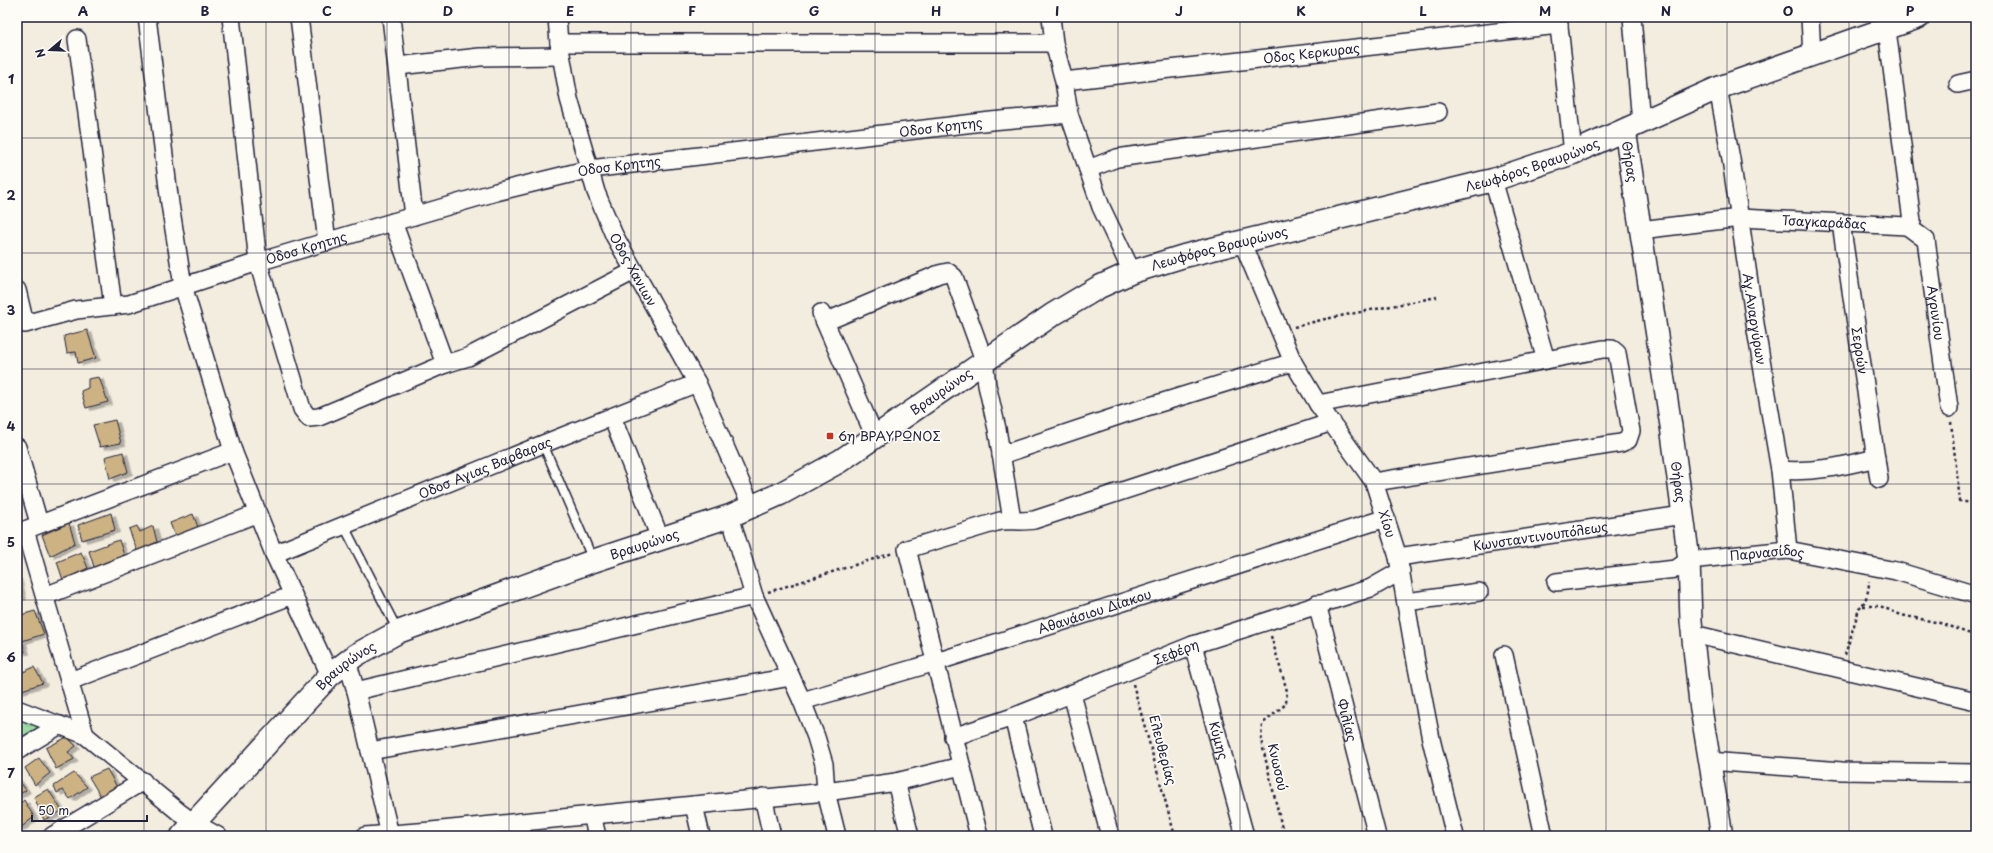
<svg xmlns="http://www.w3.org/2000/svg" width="1993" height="853" font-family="'Playpen Sans',sans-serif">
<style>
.grass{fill:url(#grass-tufts);stroke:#607f6f}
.building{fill:#cdb383;stroke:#22223b;filter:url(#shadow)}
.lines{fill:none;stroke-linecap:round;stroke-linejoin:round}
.service-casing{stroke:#22223b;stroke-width:11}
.minor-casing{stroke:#22223b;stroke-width:20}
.tertiary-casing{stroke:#22223b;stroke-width:24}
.secondary-casing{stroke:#22223b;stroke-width:25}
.path{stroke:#22223b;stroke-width:2.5;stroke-dasharray:3 3;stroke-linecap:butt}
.service{stroke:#fdfcf7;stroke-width:8}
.minor{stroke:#fdfcf7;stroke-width:17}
.tertiary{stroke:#fdfcf7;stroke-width:21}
.secondary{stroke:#fdfcf7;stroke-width:22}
.grid{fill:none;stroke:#22223b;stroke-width:1;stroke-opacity:0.55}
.poi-dot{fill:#c8321e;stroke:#fdfcf7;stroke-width:1.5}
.labels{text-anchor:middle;stroke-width:3.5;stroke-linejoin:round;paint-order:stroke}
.street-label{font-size:13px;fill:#22223b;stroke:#fdfcf7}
.poi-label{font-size:13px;fill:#22223b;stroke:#fdfcf7;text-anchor:start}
.neatline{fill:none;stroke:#22223b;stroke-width:1.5}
.grid-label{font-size:13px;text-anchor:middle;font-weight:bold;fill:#22223b}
</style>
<defs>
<pattern id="grass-tufts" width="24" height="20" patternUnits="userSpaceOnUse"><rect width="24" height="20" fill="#9edca3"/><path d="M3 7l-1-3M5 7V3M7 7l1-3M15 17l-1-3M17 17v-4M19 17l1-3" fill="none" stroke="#88bc8d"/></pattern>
<filter id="shadow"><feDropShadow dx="4.5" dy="2.5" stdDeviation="0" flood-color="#0004"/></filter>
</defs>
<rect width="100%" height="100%" fill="#f3ede0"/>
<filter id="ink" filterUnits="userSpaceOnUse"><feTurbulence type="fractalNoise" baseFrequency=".025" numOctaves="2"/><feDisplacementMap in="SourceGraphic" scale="8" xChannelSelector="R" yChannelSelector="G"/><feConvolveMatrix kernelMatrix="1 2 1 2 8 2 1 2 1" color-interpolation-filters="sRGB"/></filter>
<g filter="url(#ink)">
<path class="grass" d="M17,718L39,727L17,740Z"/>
<path class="building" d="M87,330L96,358L78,363L76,352L67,353L64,336Z
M99,377L108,402L86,408L81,391L88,388V379Z
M115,420L121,443L100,447L93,425Z
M123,452L128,472L110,479L105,457Z
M111,513L115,530L82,540L78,525Z
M193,514L198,527L176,539L170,523Z
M69,523L75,543L50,556L42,535Z
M137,526L140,532L153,526L157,542L137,551L129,529Z
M119,540L124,555L94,567L89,551Z
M81,552L88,568L63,580L57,562Z
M17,576L22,597L17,598Z
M35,611L44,634L22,641L25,652H17V616Z
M34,667L43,683L19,691L17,675Z
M67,737L76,746L68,752L74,759L56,769L46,748Z
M39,758L50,773L35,785L25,768Z
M107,769L117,787L101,797L89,777Z
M74,773L87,787L70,799L63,790L57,793L54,786Z
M17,778L26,790L17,796Z
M48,789L62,811L44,820L34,797Z
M24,800L34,817L19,829L17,827V806Z"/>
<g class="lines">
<g class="service-casing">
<path id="service" d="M543,444L593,560
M344,526L398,631"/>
</g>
<g class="minor-casing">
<g id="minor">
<path d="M147,17L170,204L183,286L233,451L274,554L330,675"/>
<path d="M231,17L258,262L302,409L309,418L319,417L445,364L468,357L634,271"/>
<path d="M299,17L327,242"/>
<path d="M391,17L414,216"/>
<path id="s1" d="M557,17L559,43L569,99L596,192L614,235L697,383L752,508"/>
<path d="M1051,17L1054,43L1064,81L1069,114L1101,207L1132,272"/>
<path d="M1558,17L1573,153"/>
<path d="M1632,17L1641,123"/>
<path d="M1810,17L1812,56"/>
<path d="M1887,30L1912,221L1907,226"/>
<path d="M77,39L113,306"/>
<path d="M559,43H1054"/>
<path d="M398,66L480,57L561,56"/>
<path id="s2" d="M1064,81L1559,25"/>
<path d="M1958,84L1976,80"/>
<path id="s3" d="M1718,88L1731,159L1756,330L1780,470L1788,550"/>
<path d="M1088,169L1117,158L1438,112"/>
<path d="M1493,180L1546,360"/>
<path d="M393,222L445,364"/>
<path id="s4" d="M1841,223L1879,479"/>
<path id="s5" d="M1907,226L1926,240L1949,408"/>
<path id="s6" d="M1640,230L1740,218L1907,226"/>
<path id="s7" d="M1242,241L1293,362L1318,404L1374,482L1398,557L1416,662L1431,739L1455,836"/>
<path id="s8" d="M17,290L25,324L76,310L129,304L258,262L393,222L496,192L590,169L991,121L1069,114"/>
<path d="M821,313L875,437"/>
<path d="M825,322L939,274L948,272L954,277L984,360L987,385L997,429L1012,520"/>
<path d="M1318,404L1603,349H1612L1617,353L1631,431L1628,440L1621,443L1374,482"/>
<path d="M612,417L660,538"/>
<path d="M17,447L39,523"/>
<path d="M1001,455L1124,414L1293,362"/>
<path d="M1780,470C1813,473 1844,466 1876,458"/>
<path d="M730,516L754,596L802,701L816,737L824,764L826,792L837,836"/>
<path d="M25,530L85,735"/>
<path d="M17,533L233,451"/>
<path id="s9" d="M274,554L543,444L697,383"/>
<path id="s10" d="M1398,557L1683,515"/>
<path id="s11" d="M1556,582L1676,569L1689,560L1788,550L1896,571L1976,595"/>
<path d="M45,596L256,514"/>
<path d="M1406,602L1479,592"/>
<path id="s12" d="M1317,604L1377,836"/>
<path d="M1693,634L1976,701"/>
<path id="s13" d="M1193,645L1245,836"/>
<path d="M1504,655L1544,836"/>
<path d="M347,661L356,691L390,835"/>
<path d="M70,681L293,595"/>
<path d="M356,691L754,596"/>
<path d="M1072,694L1110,836"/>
<path id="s14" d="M802,701L936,662L1386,518"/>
<path d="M17,709L85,735L179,812L194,823L218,836"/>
<path d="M1013,717L1043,836"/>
<path id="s15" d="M953,737L1013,717L1193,645L1371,588L1401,571"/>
<path d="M17,751L60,725"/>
<path d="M370,751L791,677"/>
<path d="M1709,761L1842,771L1976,773"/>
<path d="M896,782L910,836"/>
<path d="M763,797L772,836"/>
<path d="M694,805L701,836"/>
<path d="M592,815L597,836"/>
<path d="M520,822L523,836"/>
<path d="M52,836L143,781"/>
<path d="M365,836L431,831L826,792L896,782L961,766"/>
<path d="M979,836L907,549L1000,521C1012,520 1022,522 1034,520L1332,422"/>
</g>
</g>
<g class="tertiary-casing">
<g id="tertiary">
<path id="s16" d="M1625,130L1671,426L1689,560L1691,621L1700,703L1722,836"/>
</g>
</g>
<g class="secondary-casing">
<g id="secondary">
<path id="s17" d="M182,836L330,675L356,655L398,632L593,561L730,516L780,494L840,461L1052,315L1099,287L1132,272L1184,256L1493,180L1573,153L1718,88L1919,17"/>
</g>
</g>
<path class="path" d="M1294,327L1325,319L1437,297
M1951,422L1960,501L1976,504
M768,592L893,553
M1863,606H1880L1901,615L1940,623L1976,636
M1271,636L1287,691L1286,704L1262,724L1261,740L1284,836
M1845,655L1859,609C1866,603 1869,590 1869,581
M1133,684L1175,836"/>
<use href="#service" class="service"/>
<use href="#minor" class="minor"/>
<use href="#tertiary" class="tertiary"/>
<use href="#secondary" class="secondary"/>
</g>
</g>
<path class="grid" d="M144,17V836M266,17V836M387,17V836M509,17V836M631,17V836M753,17V836M875,17V836M996,17V836M1118,17V836M1240,17V836M1362,17V836M1484,17V836M1606,17V836M1727,17V836M1849,17V836M17,138H1976M17,253H1976M17,369H1976M17,484H1976M17,600H1976M17,715H1976"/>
<rect class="poi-dot" x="826" y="432" width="8" height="8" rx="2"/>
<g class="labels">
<g class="street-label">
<text dy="5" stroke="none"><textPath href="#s2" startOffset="249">Οδος Κερκυρας</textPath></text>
<text dy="5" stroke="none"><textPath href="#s8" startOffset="975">Οδοσ Κρητης</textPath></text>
<text dy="5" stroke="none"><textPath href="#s16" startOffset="32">Θήρας</textPath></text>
<text dy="5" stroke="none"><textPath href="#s17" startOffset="1537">Λεωφόρος Βραυρώνος</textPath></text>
<text dy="5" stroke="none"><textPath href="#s8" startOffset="651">Οδοσ Κρητης</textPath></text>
<text dy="5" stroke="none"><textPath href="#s6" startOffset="185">Τσαγκαράδας</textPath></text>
<text dy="5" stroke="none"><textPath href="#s8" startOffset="327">Οδοσ Κρητης</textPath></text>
<text dy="5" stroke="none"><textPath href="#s17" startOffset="1213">Λεωφόρος Βραυρώνος</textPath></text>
<text dy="5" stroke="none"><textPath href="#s1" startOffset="266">Οδος Χανιων</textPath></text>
<text dy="5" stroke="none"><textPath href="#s5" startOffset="97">Αγρινίου</textPath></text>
<text dy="5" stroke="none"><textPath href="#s3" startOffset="234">Αγ.Αναργύρων</textPath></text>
<text dy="5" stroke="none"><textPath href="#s4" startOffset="129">Σερρών</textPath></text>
<text dy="5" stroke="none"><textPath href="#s17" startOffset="897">Βραυρώνος</textPath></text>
<text dy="5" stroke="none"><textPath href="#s9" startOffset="228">Οδοσ Αγιας Βαρβαρας</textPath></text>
<text dy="5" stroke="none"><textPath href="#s16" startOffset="356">Θήρας</textPath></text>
<text dy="5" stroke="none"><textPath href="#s7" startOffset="320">Χίου</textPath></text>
<text dy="5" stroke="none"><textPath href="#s10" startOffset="144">Κωνσταντινουπόλεως</textPath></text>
<text dy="5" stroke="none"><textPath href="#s17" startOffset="561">Βραυρώνος</textPath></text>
<text dy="5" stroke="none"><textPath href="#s11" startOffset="215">Παρνασίδος</textPath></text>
<text dy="5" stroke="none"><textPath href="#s14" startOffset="306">Αθανάσιου Δίακου</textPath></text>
<text dy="5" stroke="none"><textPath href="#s15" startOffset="239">Σεφέρη</textPath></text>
<text dy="5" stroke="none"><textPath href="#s17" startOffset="237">Βραυρώνος</textPath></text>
<text dy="5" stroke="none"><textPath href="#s12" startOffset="120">Φιλίας</textPath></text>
<text dy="5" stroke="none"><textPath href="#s13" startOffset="99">Κύμης</textPath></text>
<text transform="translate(1163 750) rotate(75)" y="5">Ελευθερίας</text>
<text transform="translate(1278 767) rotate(77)" y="5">Κνωσού</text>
</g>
<g class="poi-label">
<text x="838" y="441">6η ΒΡΑΥΡΩΝΟΣ</text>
</g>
</g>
<rect width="1993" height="853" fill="none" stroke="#fdfcf7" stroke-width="44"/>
<g transform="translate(50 50) rotate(251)" stroke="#fdfcf7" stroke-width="3" paint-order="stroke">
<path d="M0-3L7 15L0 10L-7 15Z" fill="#22223b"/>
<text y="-6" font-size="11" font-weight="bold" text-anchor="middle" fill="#22223b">N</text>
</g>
<path d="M32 815v6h115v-6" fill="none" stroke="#22223b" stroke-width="2"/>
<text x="38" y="815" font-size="12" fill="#22223b" stroke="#fdfcf7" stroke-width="3" paint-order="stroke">50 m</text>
<rect x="22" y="22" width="1949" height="809" class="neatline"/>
<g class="grid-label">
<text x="83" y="16">A</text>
<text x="205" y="16">B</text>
<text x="327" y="16">C</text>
<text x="448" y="16">D</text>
<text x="570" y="16">E</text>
<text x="692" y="16">F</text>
<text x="814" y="16">G</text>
<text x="936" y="16">H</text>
<text x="1057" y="16">I</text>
<text x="1179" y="16">J</text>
<text x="1301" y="16">K</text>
<text x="1423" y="16">L</text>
<text x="1545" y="16">M</text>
<text x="1666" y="16">N</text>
<text x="1788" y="16">O</text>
<text x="1910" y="16">P</text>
<text x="11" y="84">1</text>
<text x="11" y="200">2</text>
<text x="11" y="315">3</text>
<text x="11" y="431">4</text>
<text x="11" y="547">5</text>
<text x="11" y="662">6</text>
<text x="11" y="778">7</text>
</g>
</svg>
